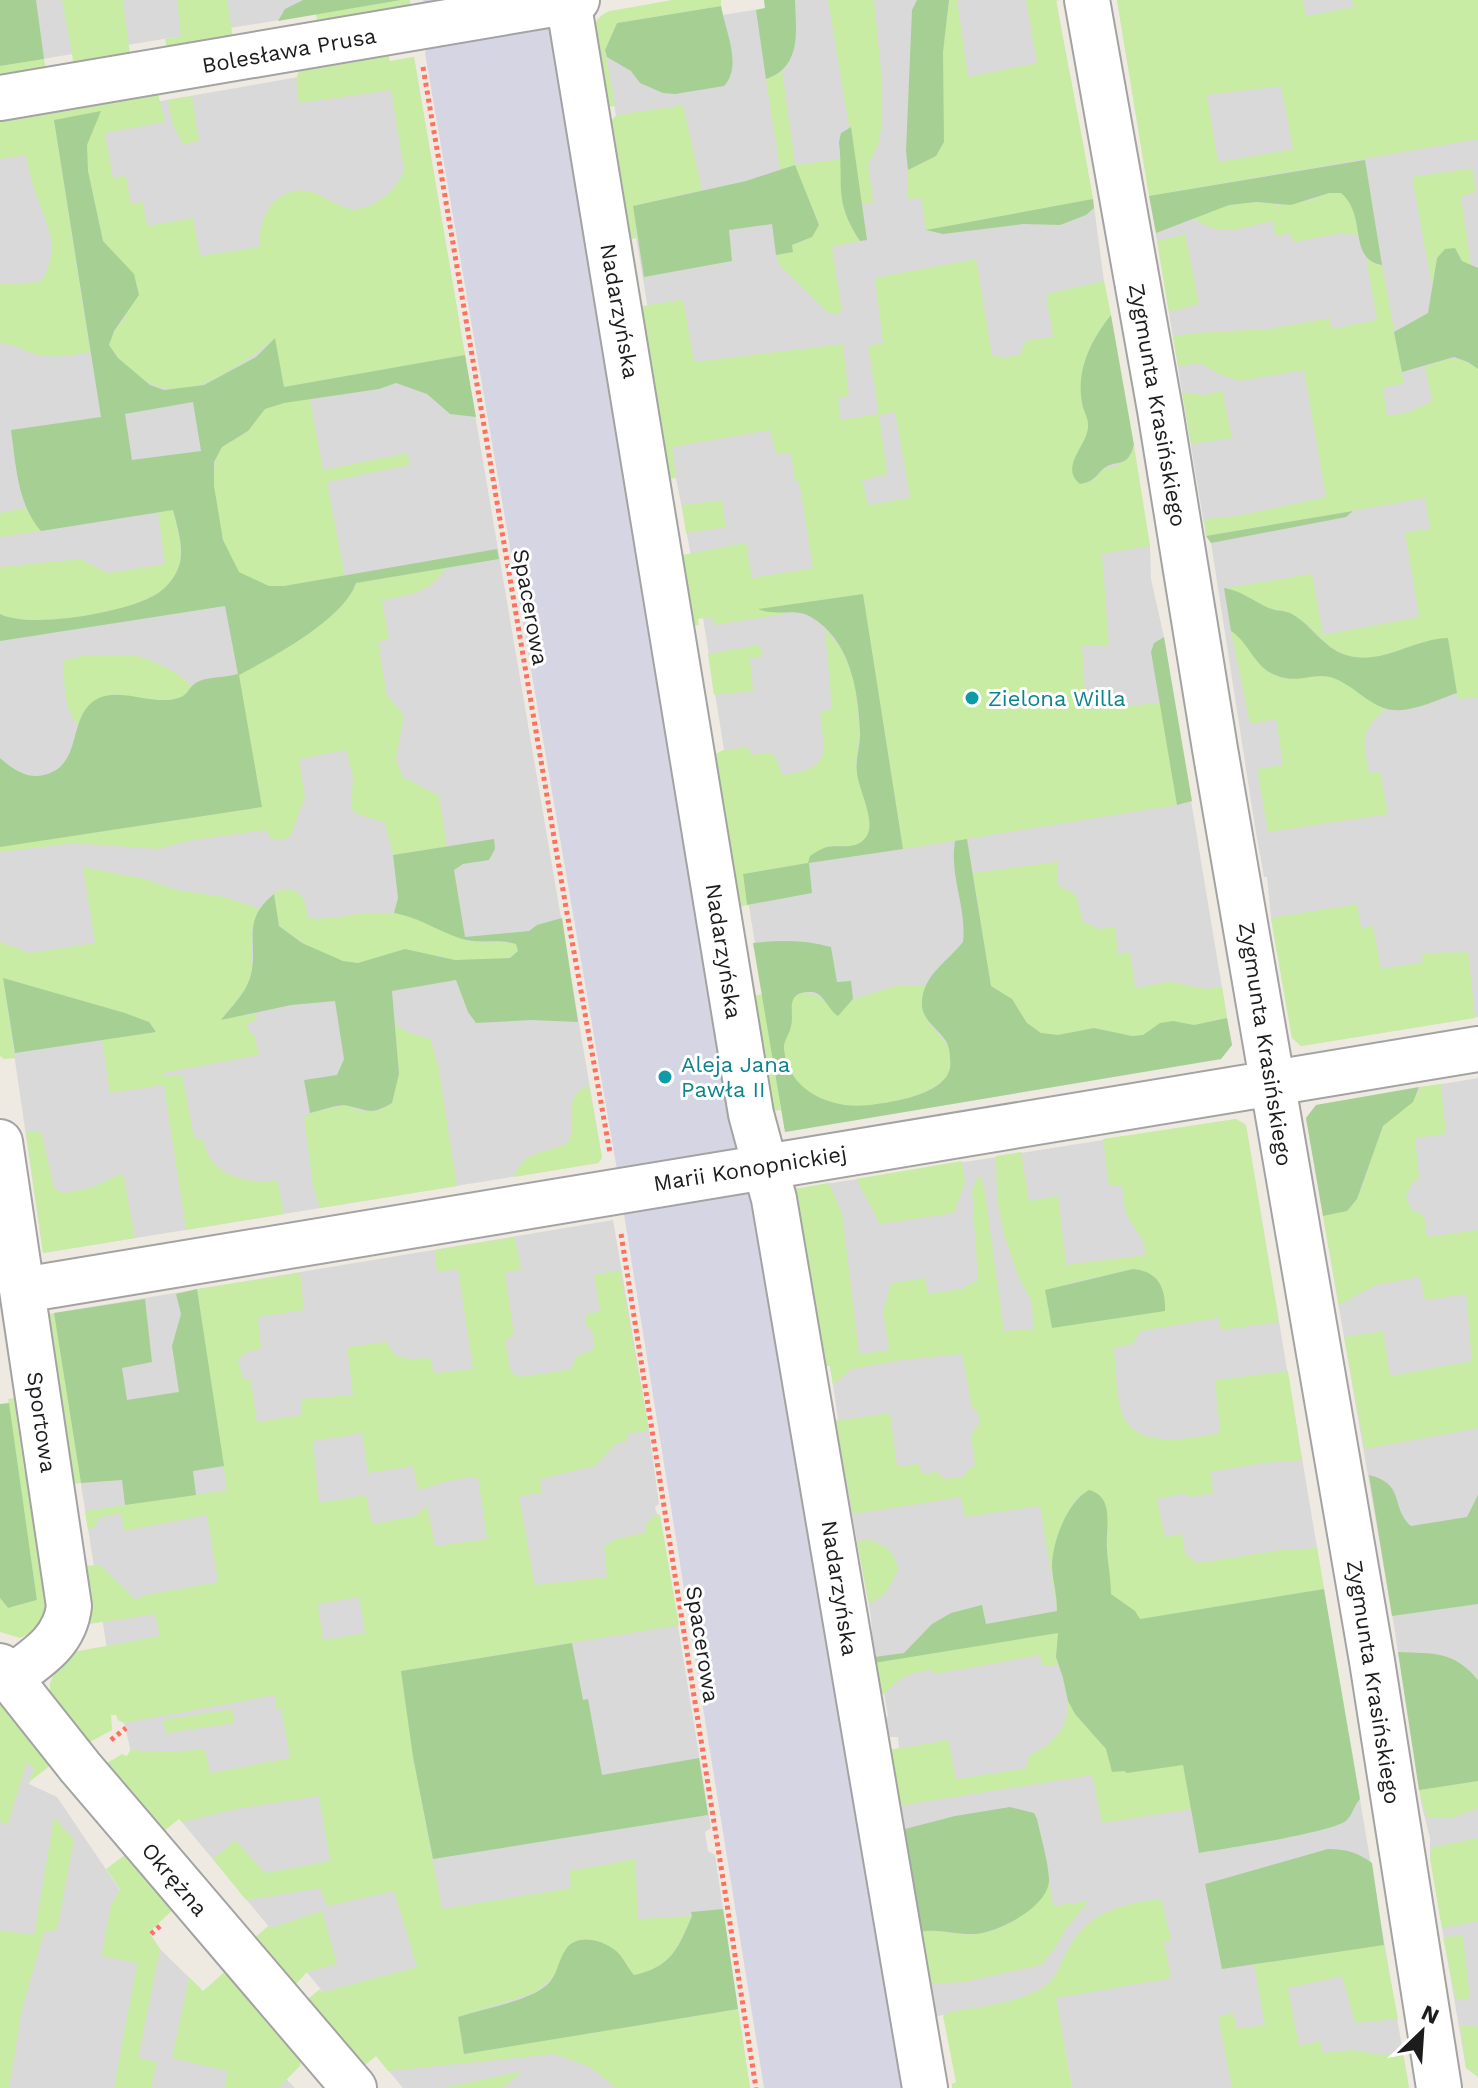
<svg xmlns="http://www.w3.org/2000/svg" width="1478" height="2088" font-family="'Work Sans',sans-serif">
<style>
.residential{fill:#dad9d9}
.grass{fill:#c8eca4;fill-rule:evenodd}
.forest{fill:#a6d093;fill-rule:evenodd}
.plaza{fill:#d5d5e4}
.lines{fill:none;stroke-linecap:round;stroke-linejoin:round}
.street-casing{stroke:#a3a3a3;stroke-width:48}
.path{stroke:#ff7061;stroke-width:5;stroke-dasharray:4 4;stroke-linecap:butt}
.street{stroke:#fff;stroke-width:44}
.culture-dot{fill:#0f9aa8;stroke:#fff;stroke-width:3}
.labels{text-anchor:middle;stroke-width:6;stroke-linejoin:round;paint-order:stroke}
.street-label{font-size:22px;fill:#1c1c1c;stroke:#fff}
.culture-label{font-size:22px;fill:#0d838f;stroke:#fff;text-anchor:start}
</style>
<rect width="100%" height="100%" fill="#eeeae1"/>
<path class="residential" d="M0,0H401L0,66Z
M764,0H1056L1093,199L1104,281L1150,546L1151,579L1164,637L1227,1018L1232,1045L1221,1059L785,1132L703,618L676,478L605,50L721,6L723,15L765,8Z
M1117,0H1478V1017L1301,1046L1292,1038L1271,918L1267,877H1264L1255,827L1211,543L1206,536Z
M414,57L602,1158L598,1163L43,1253L0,957V129Z
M1478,1078V2077L1466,2068L1430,1858V1838L1422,1807L1394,1626L1306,1118L1316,1105Z
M1236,1119L1246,1125L1324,1589L1100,1626L1349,1735L1409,2088H1072L1055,1994L933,2017L890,1750L899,1748L898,1737H887L884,1719L888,1716L884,1694L880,1692L874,1663L871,1618L835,1421L838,1419L833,1385L830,1366H826L794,1189Z
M613,1220L649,1430L659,1504L655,1507L657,1514L660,1516L711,1828L705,1832L708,1851L715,1855L750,2088H403L127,1756L131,1752L124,1723L117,1713L54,1313Z
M0,1726L34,1769L29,1784L57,1797L160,1949L289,2075L286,2079L295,2088H0Z"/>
<path class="grass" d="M62,0H123L131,62L75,71Z
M177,0H227L234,45L168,56L165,39L181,36Z
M401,0H410L412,15L319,30L316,14Z
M672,0H721V6L617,23L605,50L615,106L602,108L592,32C595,21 599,15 610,11Z
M828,0H874L882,82V124L878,145L868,165L873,202L862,204Z
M949,0H957L968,77L1037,63L1026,0H1059L1056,1C1068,67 1082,133 1093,199L926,230L921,198L908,199V170L936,156L944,142L943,52Z
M1117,0H1303L1306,16L1353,7L1352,0H1478V139L1149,196ZM1281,86L1293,149L1218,162L1207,95Z
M387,50L390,61L414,57L465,355L284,387L270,341C256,356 243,362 225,373C176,402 142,391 109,345L114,331L126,317L115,255L103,241L88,171L87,145L100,112L54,120L90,352C71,356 50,359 31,353C19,348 13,344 0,343V284L41,282C63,242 45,224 33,186C30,176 28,166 26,155L0,159V115L157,89L165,122L105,133L113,178L126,176L131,204L143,202L147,226L193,218L200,256L260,247C256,219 275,186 308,191C322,193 333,205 347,208C371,214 397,190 404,170L391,90L299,103L296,79L301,65Z
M44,59L47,76L0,84V66Z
M782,70L795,165L841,159C843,196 838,208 860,241L832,247L842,313H829L779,265L776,255L792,252L791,245L806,240L819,224L795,166L780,169L766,79Z
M192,96L199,141L183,144L173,126L168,100Z
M683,105L702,190L633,206L637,238L626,240L606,125L617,115Z
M1472,168L1476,192L1461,197L1471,265L1462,261L1455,248L1437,258L1432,286L1412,177Z
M1329,193H1341L1351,202L1359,235L1342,233L1293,242L1291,233L1275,236L1273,221C1242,227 1219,239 1193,217L1229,205L1256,202L1278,205L1309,201Z
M1185,234L1199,304L1169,312L1157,241Z
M1366,258L1373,264L1382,265L1404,383L1383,388L1387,416L1409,412L1432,401L1425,367C1448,359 1456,353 1478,369V697L1458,699L1447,639C1412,639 1382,666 1346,655C1323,647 1312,625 1292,614C1285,610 1276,611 1269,608C1253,601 1240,590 1224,588L1312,574L1323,635L1419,617L1405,532L1430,529L1425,498L1206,536L1204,519L1236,516L1326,497L1304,370L1241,381L1221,375L1199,363L1178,366L1173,336L1205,332L1269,329L1330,318L1331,329L1377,320Z
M976,259L992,355L1003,358L1020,355L1025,341L1053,337L1046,294L1104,281L1111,315C1091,339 1077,368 1082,401C1083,411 1090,420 1088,431C1085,446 1073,455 1073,471L1091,482L1105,468L1118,466L1132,453L1134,445L1150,546L1102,554L1109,645L1082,646L1086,710L1160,703L1177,805L903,849L863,594L773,614H785L714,625L712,617L698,619L699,625L688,627L677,556L746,543L752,578L813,568L799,481H795L791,453L776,454L770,430L672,447L676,478L664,480L636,307L683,300L694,362L843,344L849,396L838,397L840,420L879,414L868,346L883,343L875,278ZM895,412L910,498L868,505L862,480L887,474L879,415Z
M1222,390L1232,438L1191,444L1182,392L1206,395Z
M310,399L323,470L407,453L410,465L327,482L345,576C322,580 295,589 272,586C262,585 245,578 238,571C221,552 203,467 222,447C229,440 241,438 248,430C254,425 257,416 263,411C274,401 296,401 310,399Z
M722,500L726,527L686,533L682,505Z
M25,508L41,531L0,537V513Z
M173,510C177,529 186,553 177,571C172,582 162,592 151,597C121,613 30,629 0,614V567L80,559L108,573L165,564L158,513Z
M446,568C426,595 413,594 382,600L389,639L378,642L387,696L404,715L396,760L403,777L439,796L447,846L393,855L385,823L354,813L351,805L353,777L346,750L299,759L305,797L291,835L284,840L270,838L266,830L192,840L157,849L75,843L0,852V847L262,807L238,675C271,658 345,618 356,583Z
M825,629L841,649L854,678L860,731L856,760L857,773L871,820L870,831L865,840L856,845L830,846L809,863L743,874L747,905L733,909L712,756L723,750L749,747L751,755L773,753L783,775C833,768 824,754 820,712L832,709Z
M1231,631C1247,641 1254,662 1269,672C1288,684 1305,676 1324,676C1345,677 1368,698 1385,709C1359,734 1363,739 1369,773L1380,772L1388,814L1268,832L1257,769L1283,765L1276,719L1250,724Z
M760,645L762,656L750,658L753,691L714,695L708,654Z
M135,655C156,662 177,670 191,686L184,697C159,702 138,699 113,694L82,714L78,725C63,709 65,682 63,661L82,656Z
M1057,862L1058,885L1076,895L1083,922L1099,929L1115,927L1118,954L1130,952L1135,988C1146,987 1158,982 1169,982C1188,983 1201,993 1222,986L1227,1018L1194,1025L1161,1023L1143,1035L1132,1037L1094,1028L1058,1035L1040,1033L1027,1023L1012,999L991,986L973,873Z
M83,867L145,879L177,890L225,897L260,909L252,931L251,972L246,989L221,1019L255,1014L256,1021L247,1023V1029L255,1036L259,1055L162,1073L163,1075H181L183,1079L193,1133L194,1137L204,1141C208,1175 248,1185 277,1180L284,1214L186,1230L164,1085L110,1093L102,1040L155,1032L149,1022L3,978L15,1058L4,1059L0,1056V942L30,953L95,943Z
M285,889C303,890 305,901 308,917L317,919C346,917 381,908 410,916C432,921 450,937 473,942C488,944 502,940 516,944L518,951C505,963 471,963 453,960C447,959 442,956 435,955C411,955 364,967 344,961C320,955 298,940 279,926L274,892Z
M1357,904L1361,928L1373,926L1381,969L1423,962L1422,953L1468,952L1475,1018L1301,1046L1292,1038L1271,918Z
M895,986H926C924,995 920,1006 925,1016C934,1034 956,1044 951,1068C944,1097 868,1109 842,1105C829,1104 813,1097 803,1088C794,1080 782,1058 784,1045C785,1037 791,1030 792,1022C793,1015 788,1010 790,1004C796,988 817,992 825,1002L851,1004L853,999Z
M763,994L781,1110L766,1112L748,997Z
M395,1024L409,1033L430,1039L438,1065L457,1186L320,1208L313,1186L304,1118L310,1113L348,1105L359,1111H378L392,1103L399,1074Z
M1441,1084L1446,1134L1415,1138L1419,1178L1411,1185L1406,1197L1411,1209L1424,1216L1427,1237L1478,1230V1428L1365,1449L1344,1337L1383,1331L1390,1376L1472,1361L1466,1294L1425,1300L1420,1277L1375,1285L1339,1305L1323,1216C1373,1207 1363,1164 1383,1128C1390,1114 1408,1103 1419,1092V1087Z
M589,1085L602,1158L598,1163L514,1177C526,1147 543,1156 567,1143C581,1120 558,1099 589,1085Z
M1236,1119L1246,1125L1279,1322L1221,1330L1219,1318L1140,1331L1133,1344L1114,1348C1116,1368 1116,1391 1121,1410C1133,1452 1189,1438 1220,1433L1215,1380L1288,1371L1302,1460L1264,1463L1210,1472L1213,1493L1189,1497L1187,1493L1157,1499L1165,1537L1182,1534L1185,1553L1196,1563L1281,1550L1317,1548L1324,1589L1140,1619L1111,1594L1106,1548L1109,1530L1078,1496C1067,1518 1052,1541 1052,1567C1052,1582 1057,1595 1057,1611L1040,1506L965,1517L961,1497L853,1514L835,1421L890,1413L897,1466L919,1464L922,1474L937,1472L945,1479L963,1477L969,1468L975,1466L971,1435L980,1422L977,1411L972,1408L962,1354L902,1360L851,1369L833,1385L830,1366H826L794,1189L829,1183L842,1213L859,1354L889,1350L883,1312L891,1283L925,1278L928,1294L962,1289L978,1280L972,1191L979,1174L984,1186L1004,1331L1033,1329L1032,1303L1017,1273L1004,1235L997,1200L996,1156L1021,1152L1029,1201L1058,1196L1066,1265L1145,1255L1144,1243L1125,1212L1122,1185L1109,1186L1103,1139ZM1133,1269L1052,1328L1065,1284Z
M38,1131L42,1135L54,1188L62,1193L93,1187L123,1173L135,1238L43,1253L26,1132Z
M962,1161L965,1182L954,1213L880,1224L856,1179Z
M515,1237L521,1269L505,1273L514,1336L505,1339L511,1372L520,1377L571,1369L576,1357L594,1349L593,1333L585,1323V1315L600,1311L594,1275L620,1270L649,1430L627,1434V1440L616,1444L595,1466L540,1479L542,1493L519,1496L535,1585L607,1577L604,1546L616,1539L645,1533V1525L657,1514L660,1515L679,1625L401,1671L413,1757L442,1909L571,1888L569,1871L635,1859L638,1919L692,1916C677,1949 671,1967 634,1975L627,1967L564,1952L557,1974L536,1992L458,2017L464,2054L738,2009L750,2088H616L590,2067L554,2054L388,2071L376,2056L358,2071L307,2012L309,1998L320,1989L323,1992L417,1967L394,1891L327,1906L320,1888L246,1900L213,1859L235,1840L265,1873L330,1861L319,1796L236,1809L182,1822L179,1819L164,1831L151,1830L104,1776L107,1763L122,1754L127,1756L130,1750L169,1752L205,1749L210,1773L290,1758L281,1708L276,1709L275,1695L124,1723L118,1720L116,1715H111L112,1730L90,1742L75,1739L50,1696V1683L55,1671L73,1652L160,1636L155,1614L90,1624L82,1616L78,1566L100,1565L136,1600H140L139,1596L218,1582L207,1515L124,1531L121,1513L97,1518V1524L88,1530L85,1511L227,1490L197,1289L300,1273L304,1310L258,1317L261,1348L245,1353L238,1360L242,1377L251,1381L257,1422L302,1415L301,1399L353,1395L347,1347L386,1342L396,1356L409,1359L430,1358L434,1373L473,1369L458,1269L437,1272L435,1250ZM362,1433L368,1473L413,1466L418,1490L457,1479L478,1477L487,1539L435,1546L427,1506L415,1516L372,1524L366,1495L319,1503L313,1441ZM359,1597L365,1633L323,1640L318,1604Z
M54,1313L81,1483L73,1484L46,1321L48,1314Z
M14,1398L24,1469L35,1480L47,1611L39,1629L20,1638L0,1632V1598L8,1608L37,1600L8,1399Z
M871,1540C887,1547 896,1553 898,1570L885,1594L869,1604L857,1541Z
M1059,1632L1056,1657L1059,1666L1042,1665L1040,1655L934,1674L933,1670C910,1672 900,1677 884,1694L880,1692L874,1663Z
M0,1692L52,1764L28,1783L34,1769L27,1761L8,1824L0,1822Z
M1068,1701L1075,1714L1106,1749L1111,1761L1127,1773L1183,1764L1191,1809L1102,1823L1092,1775L898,1806L888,1754L890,1750L948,1740L956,1779L1028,1768L1027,1757C1051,1745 1069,1730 1068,1701Z
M232,1709L234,1723L166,1733L163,1720Z
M1478,1781V1808L1452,1818H1427L1419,1790Z
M54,1817L74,1840L57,1930L44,1932L22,2009L9,2088H0V1930L34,1935Z
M1478,1838V1921L1442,1928L1430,1858L1432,1847Z
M129,1852L177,1906L149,1932L160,1949L138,2058L157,2062L151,2088H114L137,1963L102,1956L110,1907L120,1889L106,1869Z
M1049,1880L1053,1906L1089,1901L1067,1927L1055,1948L1041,1965L964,1982L928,1984L919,1932C934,1929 942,1932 957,1934C984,1937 1008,1928 1027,1910C1038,1901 1047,1894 1049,1880Z
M1161,1899L1171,1940L1164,1942L1171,1978L1056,1998L1072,2088H952V2084L956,2082L943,2016L950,2012C981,2006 1018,2004 1045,1986C1057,1977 1061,1961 1068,1949C1089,1911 1121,1904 1161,1899Z
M322,1911L337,1964L307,1972L296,1984H283L249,1943L268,1926L270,1928Z
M1463,1936L1470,1998L1456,2000L1443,1937Z
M1384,1945L1398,2019L1355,2023L1342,1976L1288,1988L1299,2046L1320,2041L1323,2053L1352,2050L1384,2055L1403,2052L1409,2088H1232L1218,2017L1233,2013L1237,2029L1265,2025L1254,1964Z
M229,1968L302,2052L300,2066L278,2088H224L228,2071L172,2058L189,1977L203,1991Z
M1460,2025H1473L1478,2028V2077L1466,2068Z
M523,2071L502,2088H443Z"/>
<path class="forest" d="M0,0H36L44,59L0,66Z
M303,0H401L278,21L285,9Z
M764,0H795C796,31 802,67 766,79L756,10L765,8Z
M917,0H949L943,52L944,142L936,156L908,170L906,151L912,10Z
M721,6C725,30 743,66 724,86L675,94L663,93L640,83L631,71L607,57L605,50L617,23Z
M101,111L87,145L88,171L103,241L134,274L139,295L114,331L109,345L118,358L150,385L164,390L204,385L256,357L275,338L284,387L465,355L476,417L450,414L427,394L396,383L379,389L284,403L265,409L248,431L222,447L214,462V486L223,540L239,572L269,586H284L497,549L499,559L356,583C344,619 273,657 239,675L262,807L0,847V758C10,767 24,777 38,776C87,770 64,714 99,698C118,689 144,701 166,700C193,699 184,686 202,680C213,677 227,677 238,674L225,606L0,641V614C30,629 121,613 151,597C162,592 172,582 177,571C186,553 178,529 173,510L41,531C17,504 16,465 11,430L101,417L54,120ZM193,402L201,451L132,460L125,414Z
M851,127L867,240L860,241C833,200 844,187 839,142L841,133Z
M1365,160L1382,265C1347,259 1368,216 1341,193H1329L1291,205L1256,202L1229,205L1156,233L1149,196Z
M795,165L819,225L812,237L792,245L793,252L776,255L772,224L729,230L732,261L644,277L633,206L746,181Z
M1093,199L1094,208L1086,215L1060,225L1023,224L943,234L926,230Z
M1455,248L1462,261L1478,268V369L1468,362L1454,357L1402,372L1394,332L1428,313L1437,258L1445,249Z
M1111,315L1134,445C1127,470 1117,458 1103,469C1095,477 1093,482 1080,484C1059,467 1087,446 1088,427C1089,418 1083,411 1082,403C1076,370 1091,340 1111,315Z
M1353,511L1346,517L1211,543L1206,536Z
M1224,588C1240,590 1253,601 1269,608C1276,611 1285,610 1292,614C1312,625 1323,648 1346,655C1382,666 1412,639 1448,638L1457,693C1436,700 1406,716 1384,708C1364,701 1351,683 1330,677C1309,672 1296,687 1269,672C1253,662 1247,641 1231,631Z
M863,594L903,849L809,863L812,893L747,905L743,874L808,863L810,856C816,852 820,849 827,847C840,844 856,851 866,837C877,823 859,791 857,773C855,758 861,745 860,731C858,689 850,640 811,617C795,607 776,617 758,609Z
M1164,637L1192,801L1177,805L1151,652L1154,643Z
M494,839L495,849L489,860L463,864L454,870L465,937L529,931L537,925L562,918L578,1022L531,1020L476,1023L468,1012L456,980L392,991L399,1074L392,1103C371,1115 371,1111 349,1106C339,1103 321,1111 310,1113L304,1080L337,1075L344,1059L335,1001L291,1005L221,1020C231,1007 245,994 250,978C260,945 239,922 274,894L279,926L302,943L343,961L358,963L405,949L455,960L510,958L518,951L516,944C497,938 478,945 459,938C436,930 418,917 394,913L398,898L393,855Z
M967,839L991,986L1012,999L1027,1023L1041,1033L1058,1035L1094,1028L1132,1036L1143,1035L1160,1023L1173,1021L1194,1025L1227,1018L1232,1045L1221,1059L785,1132L753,943C780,940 805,940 831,947L837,982L851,981L853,999L838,1016C828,1010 824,993 812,992C783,991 795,1012 791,1026C790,1034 783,1041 784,1049C788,1092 833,1110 870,1105C895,1102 956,1093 950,1059C950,1053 949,1046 946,1041C939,1030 924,1021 922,1007C920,977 947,962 963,942C967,908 949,876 955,841Z
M3,978L125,1013L149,1022L156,1032L15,1053Z
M1419,1087L1413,1102L1383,1126L1357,1199L1347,1211L1323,1216L1306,1118L1316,1105Z
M1133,1269C1158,1271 1166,1288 1165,1311L1052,1328L1045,1290Z
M197,1289L224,1466L193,1471L196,1495L125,1505L122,1480L81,1483L54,1313L145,1299L152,1362L122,1368L127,1400L179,1392L172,1346L181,1314L176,1294Z
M9,1403L37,1600L8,1608L0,1598V1404Z
M1369,1475C1406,1484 1390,1507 1411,1526L1467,1517L1478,1495V1604L1392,1616Z
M1089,1490C1116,1497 1105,1530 1107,1550C1108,1565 1111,1579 1111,1594L1135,1611L1140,1619L1324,1589L1360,1799C1354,1805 1353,1814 1347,1820C1336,1832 1222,1849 1199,1853L1183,1765L1127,1773L1124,1771L1112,1772L1106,1749L1075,1714L1068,1701L1063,1678L1056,1657L1058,1633L874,1663V1657L904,1653L932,1624L951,1613L982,1605L986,1624L1057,1611C1057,1594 1053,1583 1052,1567C1052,1542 1067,1502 1089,1490Z
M572,1643L583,1700L588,1699L602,1775L699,1758L708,1815L433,1859L413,1757L401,1671Z
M1398,1652C1434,1654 1453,1650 1478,1680V1781L1419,1790Z
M1010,1807L1034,1813L1037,1819C1041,1838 1048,1860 1049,1879C1050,1907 997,1933 974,1934C955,1935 938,1928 919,1932L901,1830L955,1816Z
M1328,1849C1346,1849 1357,1852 1372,1863L1384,1945L1222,1969L1205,1884Z
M723,1909L738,2009L464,2054L458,2017C483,2009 512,2004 535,1993C560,1980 554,1967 566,1949C577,1933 602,1940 615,1950C623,1956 627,1967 634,1975C671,1967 678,1949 692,1916L691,1912Z"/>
<path class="plaza" d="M423,0H552L909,2088H764L615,1158L425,53L430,42Z"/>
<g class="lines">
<g class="street-casing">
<path id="street" d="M568,0L751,1114L774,1199L925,2088
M1087,0L1160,410L1215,749L1372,1661L1439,2088
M0,98L577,0
M0,1142L69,1606C65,1642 37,1658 10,1678
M23,1290L1478,1049
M0,1666L80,1767L354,2088"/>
</g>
<path class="path" d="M423,67L565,902L610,1153
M621,1234L756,2088
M111,1740L126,1728
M151,1934L160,1926"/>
<use href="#street" class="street"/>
</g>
<g class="culture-dot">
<circle cx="972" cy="698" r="8"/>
<circle cx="665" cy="1077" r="8"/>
</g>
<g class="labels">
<g class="street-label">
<text transform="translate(289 50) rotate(-10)" y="8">Bolesława Prusa</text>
<text transform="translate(620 311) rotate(80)" y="8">Nadarzyńska</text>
<text transform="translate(1158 405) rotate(80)" y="8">Zygmunta Krasińskiego</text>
<text transform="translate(531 607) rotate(80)" y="8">Spacerowa</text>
<text transform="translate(724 951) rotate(81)" y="8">Nadarzyńska</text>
<text transform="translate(1266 1044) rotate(81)" y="8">Zygmunta Krasińskiego</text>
<text transform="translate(750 1168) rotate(-9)" y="8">Marii Konopnickiej</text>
<text transform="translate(42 1422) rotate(82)" y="8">Sportowa</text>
<text transform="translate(840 1588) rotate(81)" y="8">Nadarzyńska</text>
<text transform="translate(703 1644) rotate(81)" y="8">Spacerowa</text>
<text transform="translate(1374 1682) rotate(81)" y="8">Zygmunta Krasińskiego</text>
<text transform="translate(175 1879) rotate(50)" y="8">Okrężna</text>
</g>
<g class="culture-label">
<text x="988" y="706">Zielona Willa</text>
<text x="681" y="1072">Aleja Jana<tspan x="681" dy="25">Pawła II</tspan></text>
</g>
</g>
<g transform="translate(1422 2032) rotate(25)" stroke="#ffffff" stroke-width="6" paint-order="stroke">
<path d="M0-6L14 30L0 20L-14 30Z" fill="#1c1c1c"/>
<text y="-12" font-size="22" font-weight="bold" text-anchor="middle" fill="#1c1c1c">N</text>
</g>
</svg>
